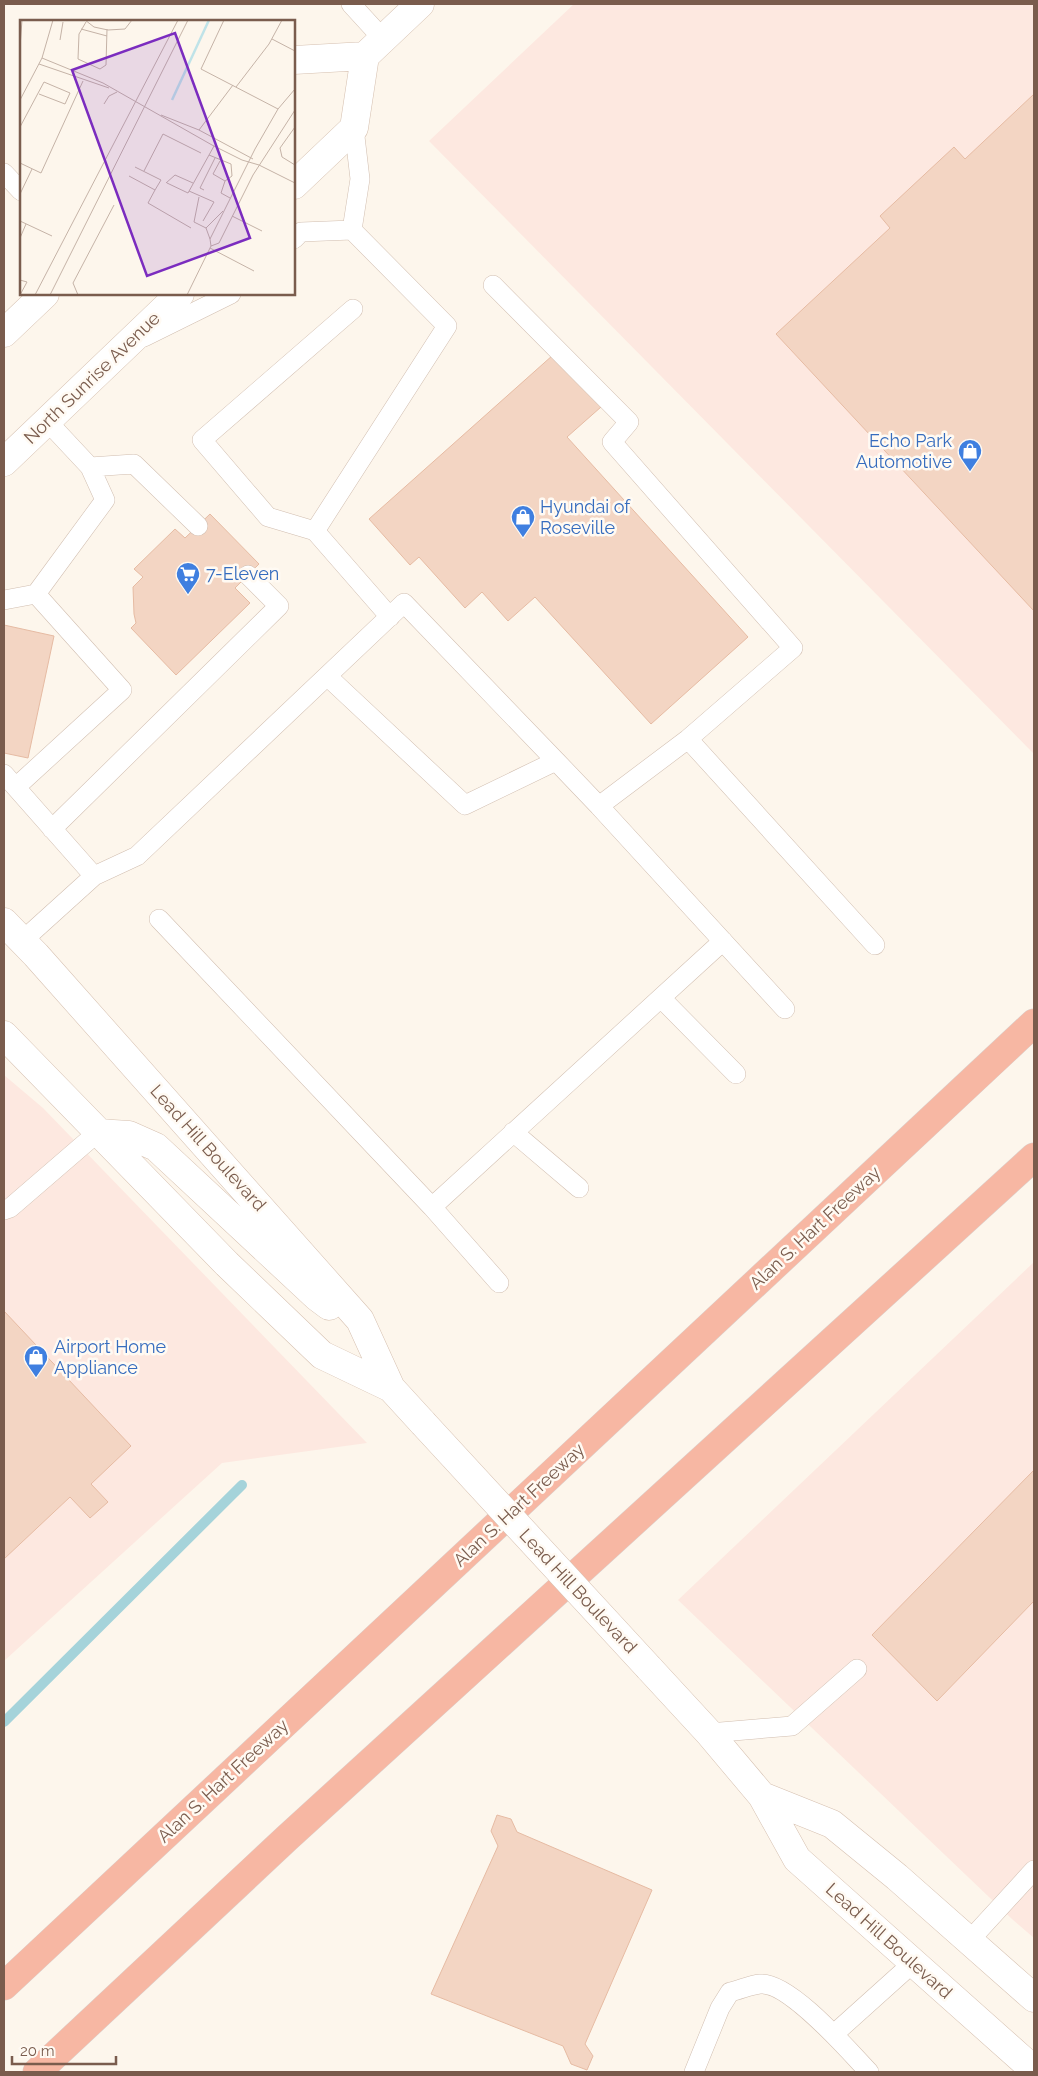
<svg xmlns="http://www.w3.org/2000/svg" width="1038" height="2076" font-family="Raleway,sans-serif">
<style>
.commercial{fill:#fde8e0}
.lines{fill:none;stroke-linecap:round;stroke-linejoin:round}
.stream{stroke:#a5d3da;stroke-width:10}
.building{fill:#f3d5c3;stroke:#e6bba3}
.lane-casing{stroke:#d1beb0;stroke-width:20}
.secondary-casing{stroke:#d6c0b0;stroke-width:29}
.highway-casing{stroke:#dad1cd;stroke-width:29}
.lane{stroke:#fff;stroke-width:19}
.secondary{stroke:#fff;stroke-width:28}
.highway{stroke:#f7b7a3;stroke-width:28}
.secondary-bridge-casing{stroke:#d6c0b0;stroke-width:29;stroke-linecap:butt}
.secondary-bridge{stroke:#fff;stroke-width:28}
.labels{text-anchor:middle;stroke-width:5;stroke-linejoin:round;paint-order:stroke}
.street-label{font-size:18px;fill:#7a5c4d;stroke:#fffaf3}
.shop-label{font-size:18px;fill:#366cbe;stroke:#fffaf3;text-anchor:start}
.inset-river{fill:none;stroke:#bfe3e8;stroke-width:2.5}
.inset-road{fill:none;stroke:#c5b3a7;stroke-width:1}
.view{fill:#7b2cbf;fill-opacity:0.15;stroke:#7b2cbf;stroke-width:2.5}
.inset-edge{fill:none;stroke:#7a5c4d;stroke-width:2.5}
</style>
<rect width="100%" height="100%" fill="#fdf6ec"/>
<path class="commercial" d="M574,4H1034V754L429,141Z
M4,1075L43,1108L367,1443L222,1463L4,1661Z
M1034,1262V1938L1012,1919L678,1600Z"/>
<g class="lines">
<path class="stream" d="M4,1722L242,1485"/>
</g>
<path class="building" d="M1034,94V611L776,334L890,228L880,216L954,147L965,159Z
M553,355L601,407L567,437L748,637L651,724L535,597L508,621L482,592L465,608L419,557L410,565L369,519Z
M210,514L259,564L235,588L250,603L176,675L131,628L136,623L134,614L133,587L143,577L134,569L175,529L185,538Z
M4,625L54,636L28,758L4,753Z
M4,1311L131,1446L91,1484L108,1502L90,1518L70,1497L4,1559Z
M1034,1470V1601L937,1701L872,1635Z
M497,1815L511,1819L517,1832L652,1890L585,2044L593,2056L587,2070L571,2064L563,2046L431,1994L498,1846L491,1831Z"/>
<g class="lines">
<g class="lane-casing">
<path id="lane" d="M351,4L383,39
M4,173L21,191
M352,230L360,179L354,128
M294,239L301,232L352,230L447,326L315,531
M493,285L629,422L612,442L793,648L688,739L875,945
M353,309L202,440L268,517L315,531L390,617
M144,337L231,294
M90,467L134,464L198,526
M4,600L36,594L105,500L90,467L47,421
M327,676L465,805L556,761L599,806
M688,739L599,806L785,1009
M4,774L94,876
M16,787L122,690L36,594
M52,829L279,606L248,575
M159,919L432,1207L723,941
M21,942L94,876L137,856L404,603L556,761
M661,998L736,1074
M513,1132L579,1188
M432,1207L499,1283
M4,1210L10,1208L97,1133
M709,1733L792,1726L857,1669
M969,1941L1034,1870
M834,2034L913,1963
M694,2072L720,2008L730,1992C740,1990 750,1985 760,1984C789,1981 849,2051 869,2072"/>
</g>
<g class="secondary-casing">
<path id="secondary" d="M294,60L365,56
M294,185L354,128L365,56L420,4
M4,333L45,294
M4,462L180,294
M4,922L36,955L360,1320L391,1388L423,1423
M4,1035L227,1264L322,1355L391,1388
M97,1133L129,1135L156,1147L317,1297L329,1306
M649,1668L709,1733L762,1796L797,1859L1034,2070
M762,1796L832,1824L897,1877L1034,1998"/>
</g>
<g class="highway-casing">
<path id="highway" d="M4,1986L1034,1023
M37,2072L287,1838L1034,1157"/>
</g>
<use href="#lane" class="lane"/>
<use href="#secondary" class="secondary"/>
<use href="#highway" class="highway"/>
<g class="secondary-bridge-casing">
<path id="secondary-bridge" d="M423,1423L649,1668"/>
</g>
<use href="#secondary-bridge" class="secondary-bridge"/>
</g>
<defs>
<g id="shop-pin" transform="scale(1.25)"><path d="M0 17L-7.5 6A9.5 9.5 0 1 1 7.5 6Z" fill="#3f7fe0" stroke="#fffaf3"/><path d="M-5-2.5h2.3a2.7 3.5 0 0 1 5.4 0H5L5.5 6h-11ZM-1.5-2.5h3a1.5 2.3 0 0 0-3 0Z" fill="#fff"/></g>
<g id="supermarket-pin" transform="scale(1.25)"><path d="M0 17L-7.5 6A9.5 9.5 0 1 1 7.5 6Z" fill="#3f7fe0" stroke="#fffaf3"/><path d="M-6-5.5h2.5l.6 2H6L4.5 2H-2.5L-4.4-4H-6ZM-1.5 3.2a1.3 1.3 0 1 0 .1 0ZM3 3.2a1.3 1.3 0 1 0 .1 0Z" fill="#fff"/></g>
</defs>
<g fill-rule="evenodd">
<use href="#shop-pin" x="970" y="451"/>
<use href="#shop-pin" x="523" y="517"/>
<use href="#supermarket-pin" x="188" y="574"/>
<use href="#shop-pin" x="36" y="1357"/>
</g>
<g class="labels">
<g class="street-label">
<text transform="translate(92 378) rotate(-44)" y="6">North Sunrise Avenue</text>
<text transform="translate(208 1148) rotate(48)" y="6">Lead Hill Boulevard</text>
<text transform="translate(815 1228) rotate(-43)" y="6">Alan S. Hart Freeway</text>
<text transform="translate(519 1505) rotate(-43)" y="6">Alan S. Hart Freeway</text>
<text transform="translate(578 1591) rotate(47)" y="6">Lead Hill Boulevard</text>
<text transform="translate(223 1781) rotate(-43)" y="6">Alan S. Hart Freeway</text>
<text transform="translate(889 1941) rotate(42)" y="6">Lead Hill Boulevard</text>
</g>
<g class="shop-label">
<text x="952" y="447" text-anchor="end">Echo Park<tspan x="952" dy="21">Automotive</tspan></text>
<text x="540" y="513">Hyundai of<tspan x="540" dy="21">Roseville</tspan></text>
<text x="206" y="580">7-Eleven</text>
<text x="54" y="1353">Airport Home<tspan x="54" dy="21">Appliance</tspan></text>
</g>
</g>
<g transform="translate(20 20)">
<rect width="275" height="275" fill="#fdf6ec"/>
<path class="inset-river" d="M152,80L189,0"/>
<path class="inset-road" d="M65,0L74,7L88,10L105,9L112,0M204,0L181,49L258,89M66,2L59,14L58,39L80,49L86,45L87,9M61,9L87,16M252,19L275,31M40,20L43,2M0,27L2,0M22,38L83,63L192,125L222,140L239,145M19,44L89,68M216,67L249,24L262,0M0,80L22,38L33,0M84,84L89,76L97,72M141,95L179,110L233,139M0,107L24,62L50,73L45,84L19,74M275,107L260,128L262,137L275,145M179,110L213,65M189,135L211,144L212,156L205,161L201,173L210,178M200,141L193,154L205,161M0,143L21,153L63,61M239,145L275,163M115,147L141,160L135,170M124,151L143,114L181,133M109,156L135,170L128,183L171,208M146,163L155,155L173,163M147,163L168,173L194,126M184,170L180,168L195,138M169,171L194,182L183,201M0,174L12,149M179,177L174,202L186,208L190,219M212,196L242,211M0,201L32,216M186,208L203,191M0,218L6,204M191,226L199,223L233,155L275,90M190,228L234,251M0,260L7,262L0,275M15,275L158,0M30,275L168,0M58,275L53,263L94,185M167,275L191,226L190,219L235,129L258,89L275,69"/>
<path class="view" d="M155,13L230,218L127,256L52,50Z"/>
<rect width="275" height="275" class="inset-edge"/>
</g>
<rect width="1038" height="2076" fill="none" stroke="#7a5c4d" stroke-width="10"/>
<path d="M12 2056v8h104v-8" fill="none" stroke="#7a5c4d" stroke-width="2.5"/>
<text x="20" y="2056" font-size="15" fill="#7a5c4d" stroke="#fffaf3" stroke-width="4" paint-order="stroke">20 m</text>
</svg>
